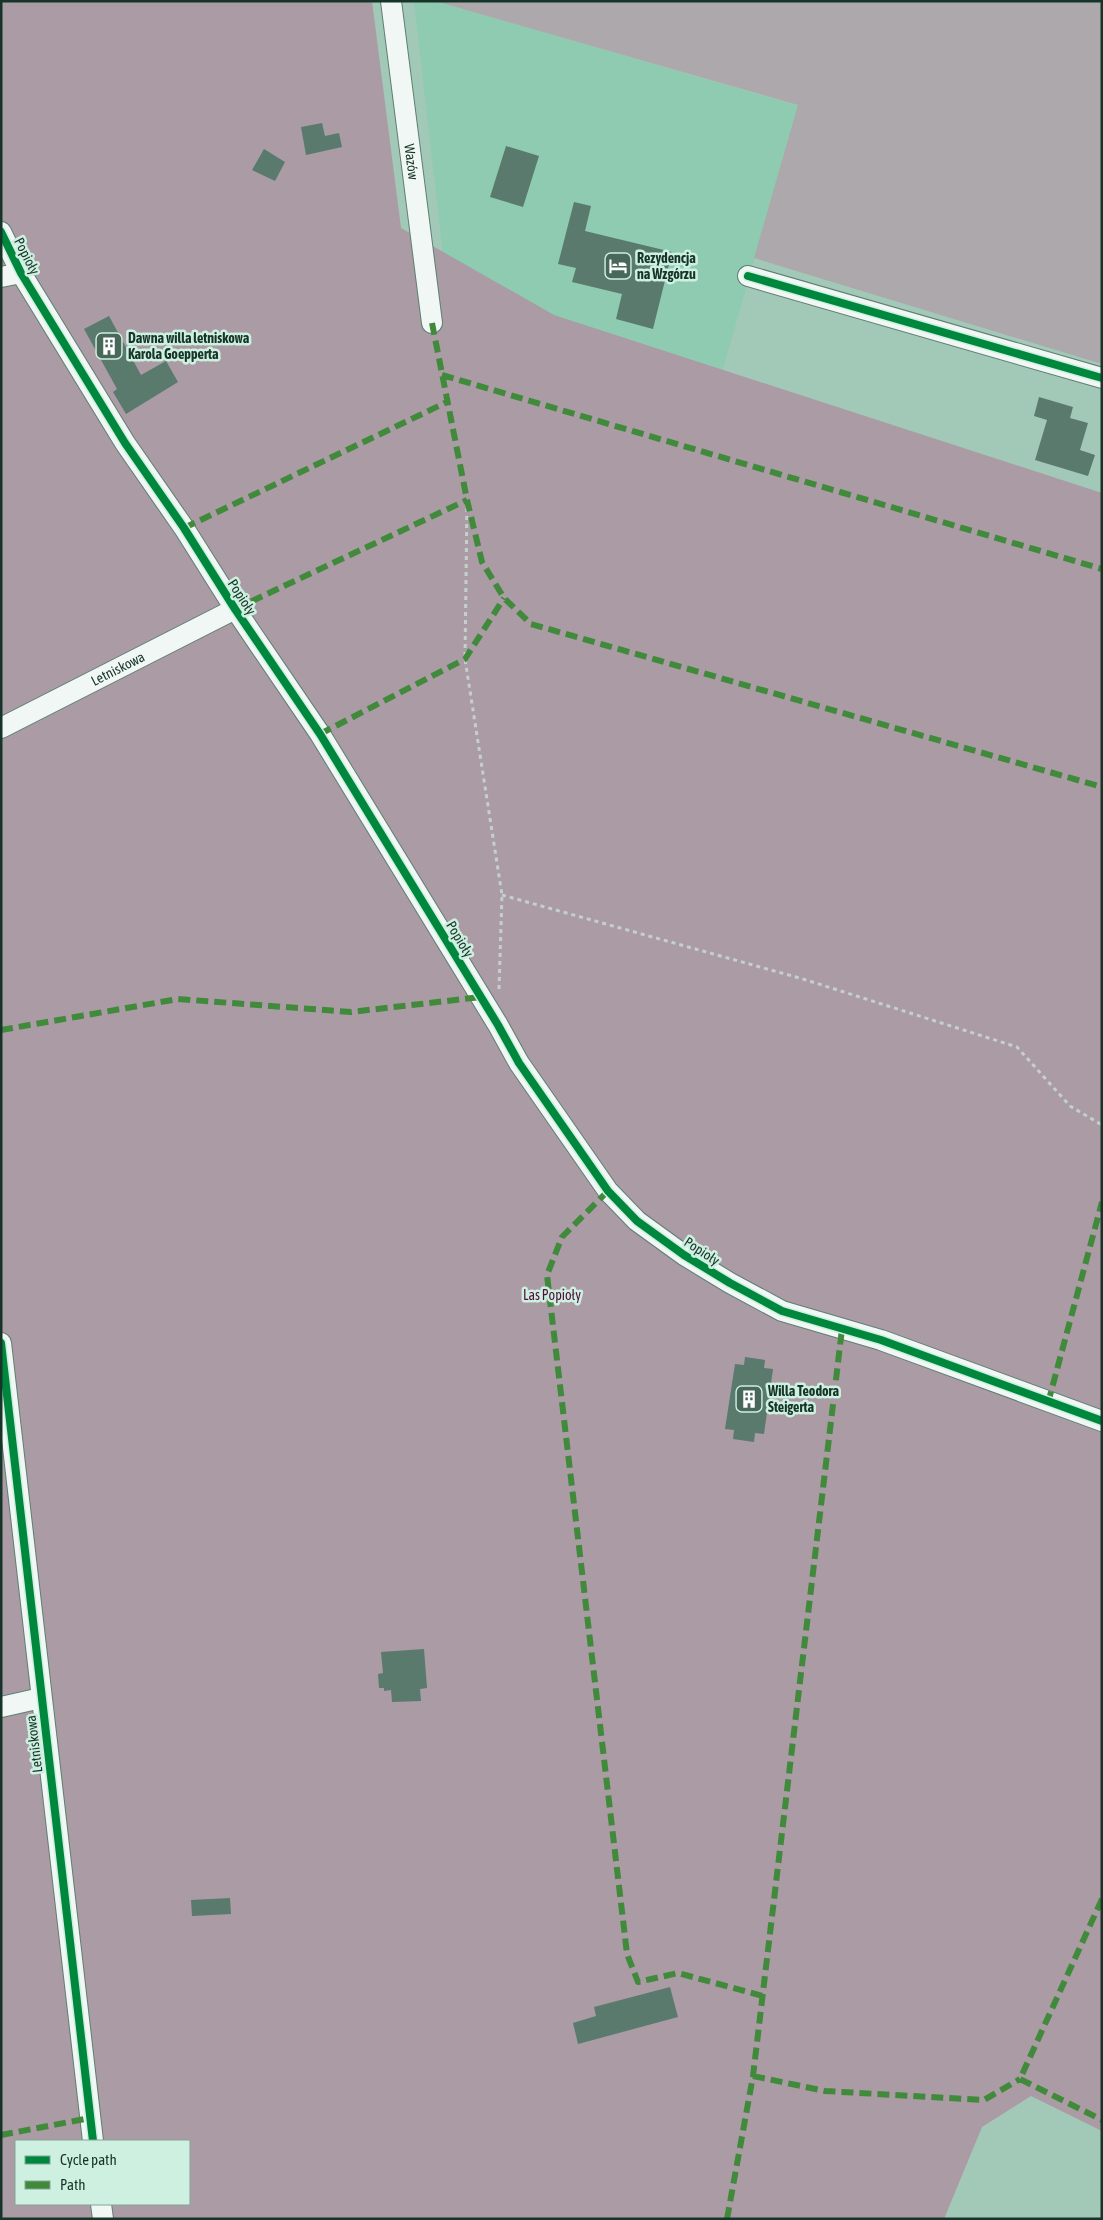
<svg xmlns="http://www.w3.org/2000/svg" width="1103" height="2220" font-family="'Asap Condensed',sans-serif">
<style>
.built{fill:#8ecbb1}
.green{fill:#aca8ab}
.forest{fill:#aa9ba5;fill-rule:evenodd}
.building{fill:#597a6d}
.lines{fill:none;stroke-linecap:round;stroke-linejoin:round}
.minor-casing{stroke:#5f7f72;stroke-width:22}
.path{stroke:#c4d1cb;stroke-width:3;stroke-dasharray:4 4;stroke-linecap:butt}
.minor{stroke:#f1f7f4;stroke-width:20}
.quiet{stroke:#418a3c;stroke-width:6;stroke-dasharray:12 6;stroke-linecap:butt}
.cycleway-casing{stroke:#cef0e0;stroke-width:11}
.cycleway{stroke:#00873e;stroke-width:8}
.labels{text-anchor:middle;stroke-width:5;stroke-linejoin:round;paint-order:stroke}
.street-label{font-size:14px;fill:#173428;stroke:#cef0e0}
.poi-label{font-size:14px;font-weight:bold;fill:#173428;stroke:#cef0e0;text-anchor:start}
.park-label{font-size:14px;fill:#520c3a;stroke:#cef0e0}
</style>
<rect width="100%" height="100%" fill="#a2c8b7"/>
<path class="built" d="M414,1H435L798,106L715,397L451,325Z"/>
<path class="green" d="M435,1H1102V364L754,258L798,105Z"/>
<path class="forest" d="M1,1H372L401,228L554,315L1102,493V2131L1031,2096L982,2127L944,2219H1ZM16,2141H189V2204H16Z"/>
<path class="building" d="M322,123L325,136L339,133L342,147L306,155L301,127Z
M506,146L539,156L523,207L490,197Z
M264,149L285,162L275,181L252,170Z
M574,202L591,206L585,231L672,252L653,329L616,319L622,294L572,282L576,268L558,264Z
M109,316L141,375L166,361L178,382L126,414L113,392L117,389L84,329Z
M1039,397L1073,407L1070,418L1088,423L1080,450L1095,455L1088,476L1035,460L1047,420L1034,416Z
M745,1357L765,1360L764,1368L773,1369L764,1434L755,1433L754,1442L733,1439L734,1430L725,1429L735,1364L744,1365Z
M424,1649L427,1688L420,1689L421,1701L392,1702L391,1690L384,1691V1688H379L378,1674L383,1673L381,1652Z
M230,1898L231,1914L192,1916L191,1900Z
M670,1987L678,2017L578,2044L573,2023L596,2016L594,2007Z"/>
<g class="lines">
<g class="minor-casing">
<g id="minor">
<path id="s1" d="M391,1L432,323"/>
<path d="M1,232L21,273L125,443L184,528L235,609L320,734L498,1025L519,1063L608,1191L637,1221L684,1255L730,1283L782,1311L881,1340L1102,1421"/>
<path d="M748,276L1102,378"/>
<path d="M1,277L21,273"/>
<path id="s2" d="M1,728L235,609"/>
<path d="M1,1343L93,2141"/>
<path d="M1,1707L41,1698"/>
<path d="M101,2204L103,2219"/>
</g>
</g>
<path class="path" d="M467,500L465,659L502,895L499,989
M502,895L803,979L1017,1047L1070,1106L1102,1125"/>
<use href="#minor" class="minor"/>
<path class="quiet" d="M432,323L467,500L482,562L504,598L531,624L1102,787
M442,375L1102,569
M184,528L447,402
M235,609L467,500
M320,734L465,659L504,598
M1,1030L178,999L351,1012L481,997
M608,1191L562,1237L547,1275L627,1954L638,1982L678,1973L763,1996
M1048,1403L1102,1202
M1102,1899L1020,2079L1102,2120
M753,2076L825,2091L984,2100L1020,2079
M1,2135L90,2118
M727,2219L753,2076L842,1329"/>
<g class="cycleway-casing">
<path id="cycleway" d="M1,232L21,273L125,443L184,528L235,609L320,734L498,1025L519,1063L608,1191L637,1221L684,1255L730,1283L782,1311L881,1340L1102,1421
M748,276L1102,378
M1,1343L93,2141"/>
</g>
<use href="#cycleway" class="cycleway"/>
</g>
<defs>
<g id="hotel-square" transform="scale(1.4375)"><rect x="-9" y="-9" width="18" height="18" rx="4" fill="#48685a" stroke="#cef0e0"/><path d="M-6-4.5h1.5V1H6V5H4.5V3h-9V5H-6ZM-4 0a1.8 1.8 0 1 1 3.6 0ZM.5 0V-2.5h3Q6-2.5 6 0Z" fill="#fff"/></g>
<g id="building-square" transform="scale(1.4375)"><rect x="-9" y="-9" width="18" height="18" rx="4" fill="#48685a" stroke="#cef0e0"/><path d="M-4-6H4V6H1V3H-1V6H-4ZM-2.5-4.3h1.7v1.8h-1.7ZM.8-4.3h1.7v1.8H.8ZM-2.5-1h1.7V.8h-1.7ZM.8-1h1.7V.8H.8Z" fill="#fff"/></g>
</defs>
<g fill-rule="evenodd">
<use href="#hotel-square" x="618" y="266"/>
<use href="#building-square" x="109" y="346"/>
<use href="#building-square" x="749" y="1399"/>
</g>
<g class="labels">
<g class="street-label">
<text dy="5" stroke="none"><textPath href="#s1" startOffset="162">Wazów</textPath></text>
<text transform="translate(27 256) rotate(63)" y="5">Popioły</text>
<text transform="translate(242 597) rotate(57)" y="5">Popioły</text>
<text dy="5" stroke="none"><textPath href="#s2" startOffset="131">Letniskowa</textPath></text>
<text transform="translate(460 939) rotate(59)" y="5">Popioły</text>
<text transform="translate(702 1251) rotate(33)" y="5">Popioły</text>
<text transform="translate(34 1744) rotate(-97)" y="5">Letniskowa</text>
</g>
<g class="poi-label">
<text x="637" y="263">Rezydencja<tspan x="637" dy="16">na Wzgórzu</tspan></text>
<text x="128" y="343">Dawna willa letniskowa<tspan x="128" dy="16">Karola Goepperta</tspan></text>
<text x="768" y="1396">Willa Teodora<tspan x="768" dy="16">Steigerta</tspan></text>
</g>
<g class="park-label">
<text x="552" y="1300">Las Popioły</text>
</g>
</g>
<rect width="1103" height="2220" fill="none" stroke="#173428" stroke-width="5"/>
<rect x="15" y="2140" width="175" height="65" fill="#cef0e0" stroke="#85a596"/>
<rect x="25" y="2156" width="25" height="8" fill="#00873e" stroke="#85a596"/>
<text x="60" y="2165" font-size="15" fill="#173428">Cycle path</text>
<rect x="25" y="2181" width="25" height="8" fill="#418a3c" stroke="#85a596"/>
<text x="60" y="2190" font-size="15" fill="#173428">Path</text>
</svg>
